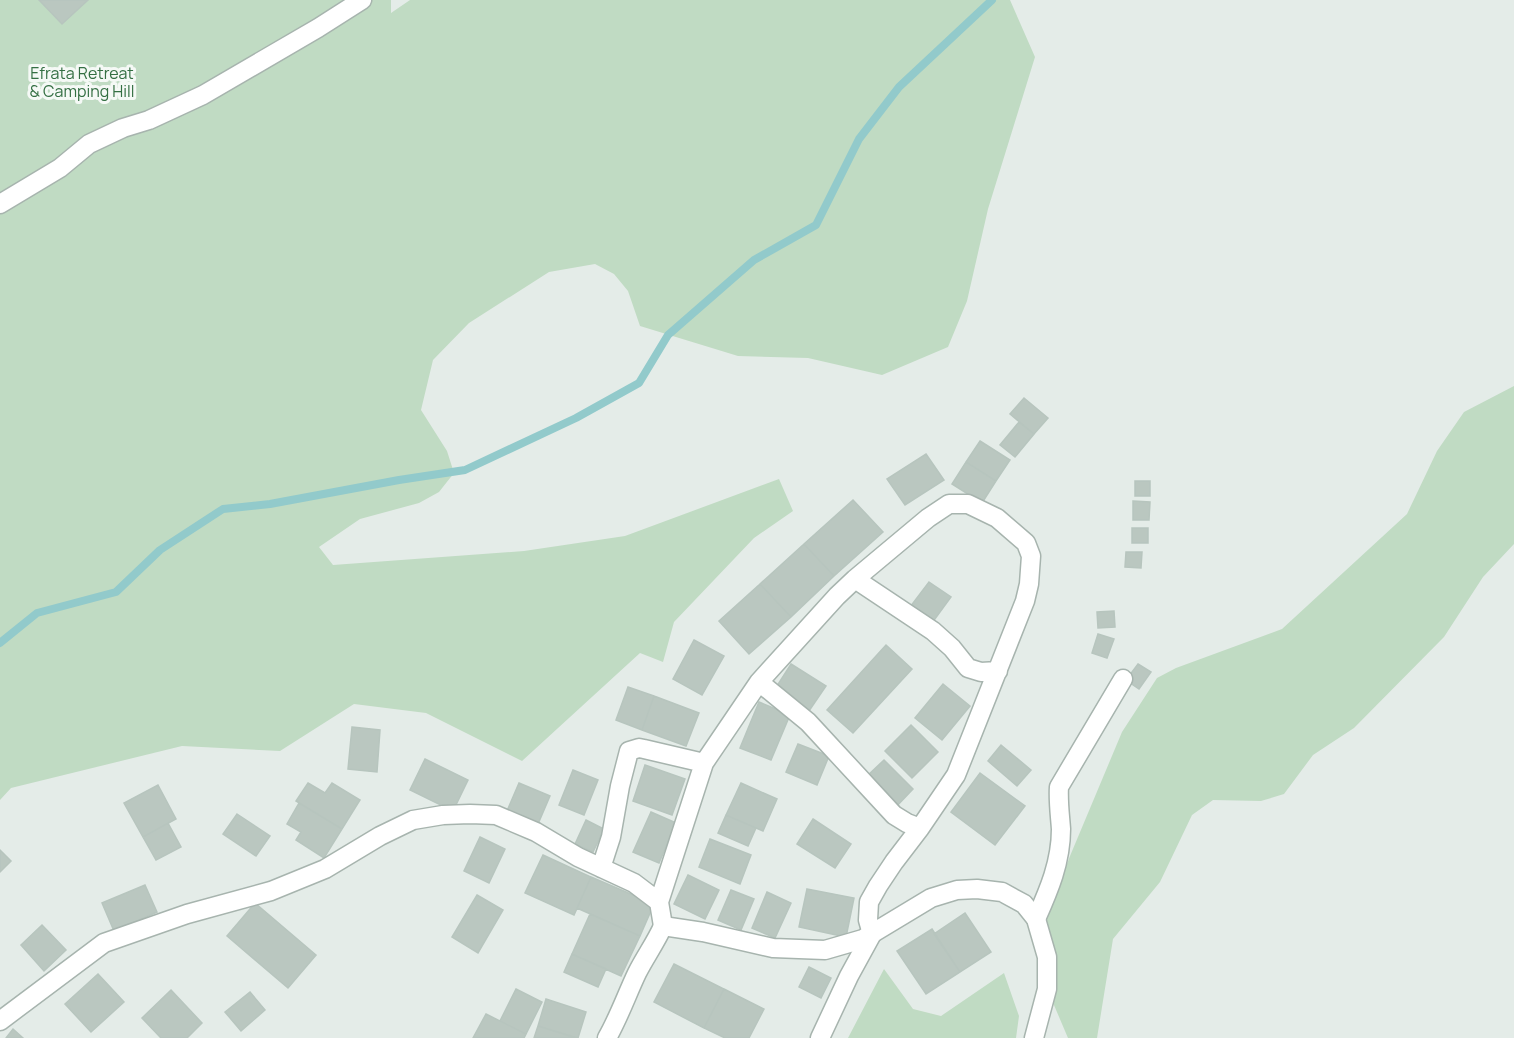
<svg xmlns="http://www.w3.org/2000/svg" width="1514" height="1038" font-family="Manrope,sans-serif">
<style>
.green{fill:#c0dbc3}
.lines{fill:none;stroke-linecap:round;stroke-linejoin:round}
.stream{stroke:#92cacb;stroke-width:8}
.building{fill:#bac7c0;stroke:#b7c5be;stroke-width:1.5}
.minor-casing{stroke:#a7b4ae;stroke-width:21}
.tertiary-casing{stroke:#a7b4ae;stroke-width:21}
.minor{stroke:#fff;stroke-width:18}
.tertiary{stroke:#fff;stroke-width:18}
.labels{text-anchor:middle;stroke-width:6;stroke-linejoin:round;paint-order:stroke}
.park-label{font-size:16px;fill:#346f43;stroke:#f5f9f6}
</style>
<rect width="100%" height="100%" fill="#e4ece8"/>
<path class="green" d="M0,0H391V13L410,0H1010L1035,57L988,209L967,301L948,347L882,375L808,358L738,356L640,326L628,291L614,274L595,264L549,272L469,323L433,360L421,410L447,451L454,473L439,492L419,503L360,519L319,547L333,565L524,551L625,536L779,479L793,511L754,538L674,622L663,662L640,653L522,761L426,713L354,704L280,751L182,746L11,788L0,800Z
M1514,386V544L1483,577L1444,637L1354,728L1313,755L1284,794L1261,801L1213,800L1192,815L1160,882L1113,939L1097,1038H1068L1048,991L1041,933L1070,856L1122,732L1157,678L1176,668L1282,629L1407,514L1437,451L1464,412Z
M884,969L913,1009L941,1016L1004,973L1019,1016L1016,1038H848Z"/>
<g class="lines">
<path class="stream" d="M0,643L37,613L116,592L160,550L223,509L270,504L399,480L465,470L576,418L639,383L668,335L754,260L816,225L859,139L899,87L992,0"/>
</g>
<path class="building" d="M39,0H88L62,24Z
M1024,398L1048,418L1034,434L1010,414Z
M1019,422L1034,434L1015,457L1000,445Z
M980,441L1010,460L996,481L966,462Z
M926,454L944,480L905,505L887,479Z
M966,462L996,481L982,503L952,484Z
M1135,481H1150V496H1135Z
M853,500L883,532L834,576L804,544Z
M1133,501L1150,502L1149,520H1133Z
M1132,528H1148V543H1132Z
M804,544L834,576L791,617L760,584Z
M1126,552H1142L1141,568L1125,567Z
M929,582L951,597L932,623L910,607Z
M760,584L791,617L749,654L719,621Z
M1114,611L1115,627L1098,628L1097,612Z
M1098,634L1114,639L1107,658L1092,653Z
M694,640L724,656L702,695L673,679Z
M886,645L912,669L853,733L827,710Z
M791,664L826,686L809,711L775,689Z
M1138,664L1151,672L1139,689L1126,680Z
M943,684L970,706L942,740L915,718Z
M628,687L654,696L642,730L616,720Z
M654,696L699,713L686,746L642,730Z
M759,702L790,715L771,760L740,748Z
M911,725L938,752L912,778L885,751Z
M352,727L380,730L377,772L348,769Z
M798,744L829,756L817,785L786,772Z
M1001,745L1031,770L1017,786L988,761Z
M425,759L468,780L453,811L410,790Z
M884,760L913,789L895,808L865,778Z
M645,765L685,779L672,815L633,801Z
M573,770L598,780L584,815L559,805Z
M980,773L1025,806L995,845L951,812Z
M308,783L325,793L332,783L360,800L342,829L296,801Z
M519,783L550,796L538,824L507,811Z
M741,783L777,799L763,831L726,815Z
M158,785L176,819L143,837L124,803Z
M299,803L342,829L324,858L296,840L301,832L287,824Z
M651,812L676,823L659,863L633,852Z
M237,814L270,836L256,856L223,834Z
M726,815L756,828L748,846L718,833Z
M813,819L851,844L835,868L797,844Z
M586,820L604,829L593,852L575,844Z
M168,823L181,847L156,860L143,837Z
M480,837L505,849L489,883L464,871Z
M710,839L751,855L740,884L699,867Z
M0,850L11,861L0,872Z
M543,855L591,877L574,915L525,893Z
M688,875L719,890L705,919L674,904Z
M591,877L654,904L640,936L577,908Z
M145,885L157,912L114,931L102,903Z
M807,889L854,898L846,937L799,927Z
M731,890L754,899L741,930L718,920Z
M767,892L791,903L775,938L752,928Z
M477,895L503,910L478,953L452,937Z
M255,903L316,955L288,988L227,936Z
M965,913L991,952L960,972L934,934Z
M590,914L640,936L621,976L572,954Z
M42,925L66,950L44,971L21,945Z
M932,929L960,972L926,994L897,951Z
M572,954L606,969L598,987L564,972Z
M674,964L724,989L704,1028L654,1002Z
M809,967L831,978L821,998L799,987Z
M98,974L124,1002L91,1032L65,1004Z
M516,989L542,1002L526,1034L500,1021Z
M724,989L764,1009L749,1038H725L704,1028Z
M171,990L202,1023L187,1038H161L142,1018Z
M250,992L265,1010L241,1031L225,1012Z
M546,999L586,1012L578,1038L538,1026Z
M486,1014L526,1034L524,1038H473Z
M538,1026L576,1038H534Z
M13,1029L23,1038H6Z"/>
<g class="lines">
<g class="minor-casing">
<path id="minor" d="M0,204L60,168L89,144L123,128L149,120L203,95L318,28L362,0
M855,579L933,631L952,648L968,668L981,672L998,671
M759,682L808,722L894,815L907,823L920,828
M601,868L611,837L620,786L629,751L639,748L644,749L704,763
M659,902L704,763L759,682L837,596L855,579L928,518L949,504H968L997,518L1026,543L1031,556L1029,584L1025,601L956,775L920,828L894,862L878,886L869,902L868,920L872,934L849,976L820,1038
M1036,919C1049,890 1061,862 1061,829C1060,815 1058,801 1059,787L1123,679
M0,1021L104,943L187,914L271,891L325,869L380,836L413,820L443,815L470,814L496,815L536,832L578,857L634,883L659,902L663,926"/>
</g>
<g class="tertiary-casing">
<path id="tertiary" d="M607,1038C619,1017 627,994 637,973C645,957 656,942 663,926L703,932L773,948L825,950L863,939L931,898L957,890L977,889L1002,892L1024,904L1036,919L1047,957V989L1034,1038"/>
</g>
<use href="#minor" class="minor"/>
<use href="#tertiary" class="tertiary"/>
</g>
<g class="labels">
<g class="park-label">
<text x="82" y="79">Efrata Retreat<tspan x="82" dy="18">&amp; Camping Hill</tspan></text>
</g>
</g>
</svg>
